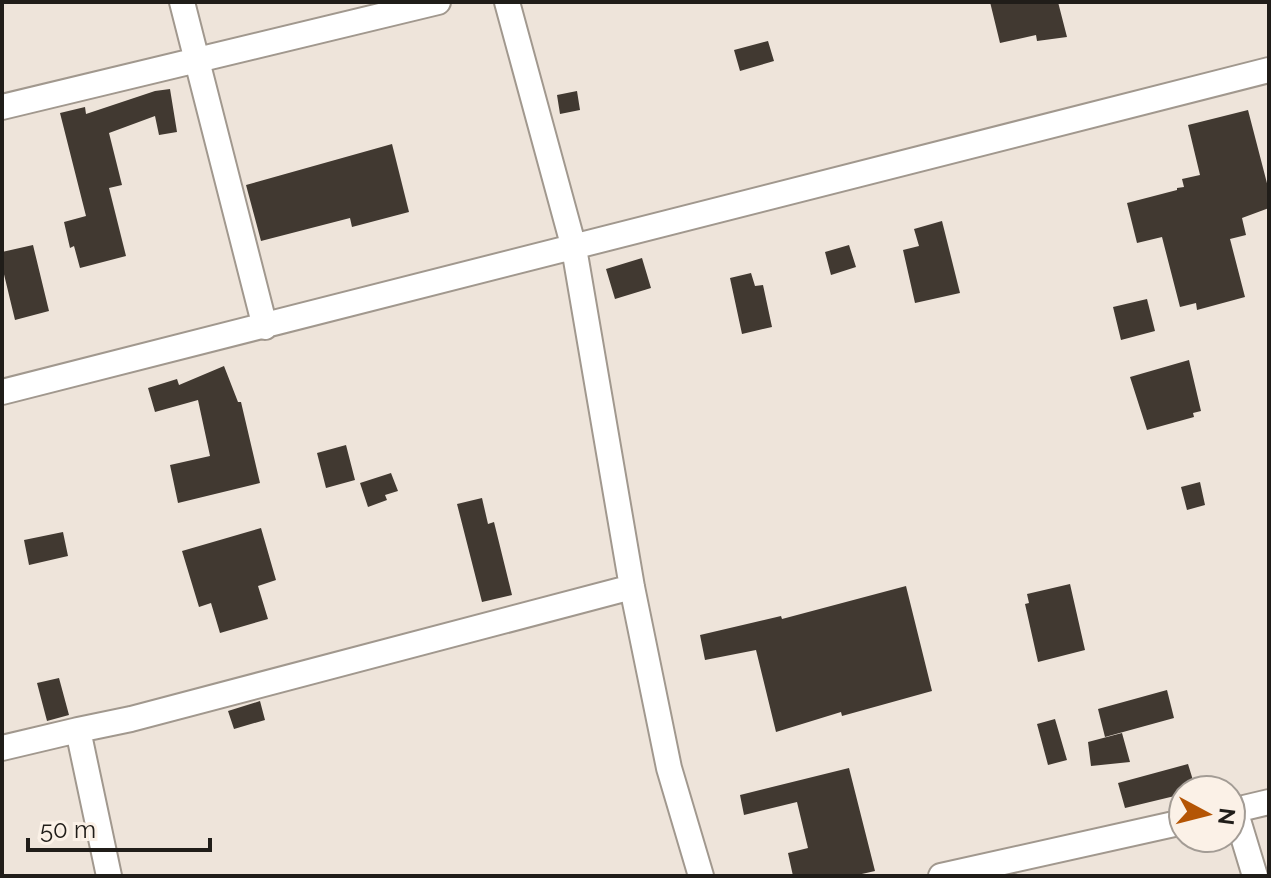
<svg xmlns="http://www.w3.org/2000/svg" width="1271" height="878" font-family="Raleway,sans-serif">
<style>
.building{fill:#413931}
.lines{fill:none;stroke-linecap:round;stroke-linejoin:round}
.minor-casing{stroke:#a1988e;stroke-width:28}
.minor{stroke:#fff;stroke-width:24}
</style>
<rect width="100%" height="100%" fill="#eee4da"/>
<path class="building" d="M990,2H1058L1067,37L1037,41L1036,35L1000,43Z
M768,41L774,61L740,71L734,50Z
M170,89L177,132L159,135L155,116L109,133L122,185L109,188L126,256L80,268L74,246L70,248L64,222L86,216L60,113L85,107L86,114L155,91Z
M577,91L580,110L560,114L557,95Z
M1248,110L1269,191V208L1242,218L1246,235L1230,239L1245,297L1197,310L1196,303L1180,307L1162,237L1137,243L1127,203L1177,190V188L1184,187L1182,179L1200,175L1188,125Z
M392,144L409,212L352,227L350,218L261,241L246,185Z
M942,221L960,293L915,303L903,250L919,246L914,229Z
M33,245L49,311L15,320L2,266V252Z
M849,245L856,267L831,275L825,252Z
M642,258L651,288L615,299L606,269Z
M751,273L755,286L763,285L772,327L742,334L730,278Z
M1147,299L1155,331L1121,340L1113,307Z
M1189,360L1201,411L1193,413L1194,417L1147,430L1130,377Z
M224,366L238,402H241L260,483L178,503L170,465L210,456L198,400L155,412L148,388L177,379L179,385Z
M346,445L355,480L326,488L317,453Z
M391,473L398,491L385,495L387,500L368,507L360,483Z
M1200,482L1205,505L1187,510L1181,487Z
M482,498L488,524L494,522L512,595L482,602L457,504Z
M261,528L276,580L258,586L268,619L220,633L211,603L199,607L182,551Z
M63,532L68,556L29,565L24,540Z
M1070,584L1085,650L1038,662L1025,604L1029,603L1027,594Z
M906,586L932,691L842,716L841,712L776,732L756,650L705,660L700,635L781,616L782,619Z
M59,678L69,715L47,721L37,683Z
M1167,690L1174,718L1105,737L1098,709Z
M260,701L265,720L234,729L228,711Z
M1055,719L1067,760L1048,765L1037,724Z
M1122,733L1130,762L1091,766L1088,742Z
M1188,764L1196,790H1183V794L1125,808L1118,783Z
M849,768L875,871L853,876H793L788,853L808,848L797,802L744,815L740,795Z"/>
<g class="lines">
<g class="minor-casing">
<path id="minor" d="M182,2L265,327
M507,2L574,248L632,587L669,768L701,876
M2,107L438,2
M2,392L1269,70
M2,748L78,730
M1235,810L1255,876
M1231,811L1269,802
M109,876L78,730L131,719L632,587
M941,876L1183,822"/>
</g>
<use href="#minor" class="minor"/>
</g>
<rect width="1271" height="878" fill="none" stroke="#201d19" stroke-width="8"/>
<g transform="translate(1207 814) rotate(97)"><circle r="38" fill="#fbf1e7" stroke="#a39c95" stroke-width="2"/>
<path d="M0-6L14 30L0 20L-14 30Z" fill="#b45505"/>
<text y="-12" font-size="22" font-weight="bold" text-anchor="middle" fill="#201d19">N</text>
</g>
<path d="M28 838v12h182v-12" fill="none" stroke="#201d19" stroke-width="4"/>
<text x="40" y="838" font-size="24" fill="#201d19" stroke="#fbf1e7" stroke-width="6" paint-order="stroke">50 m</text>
</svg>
